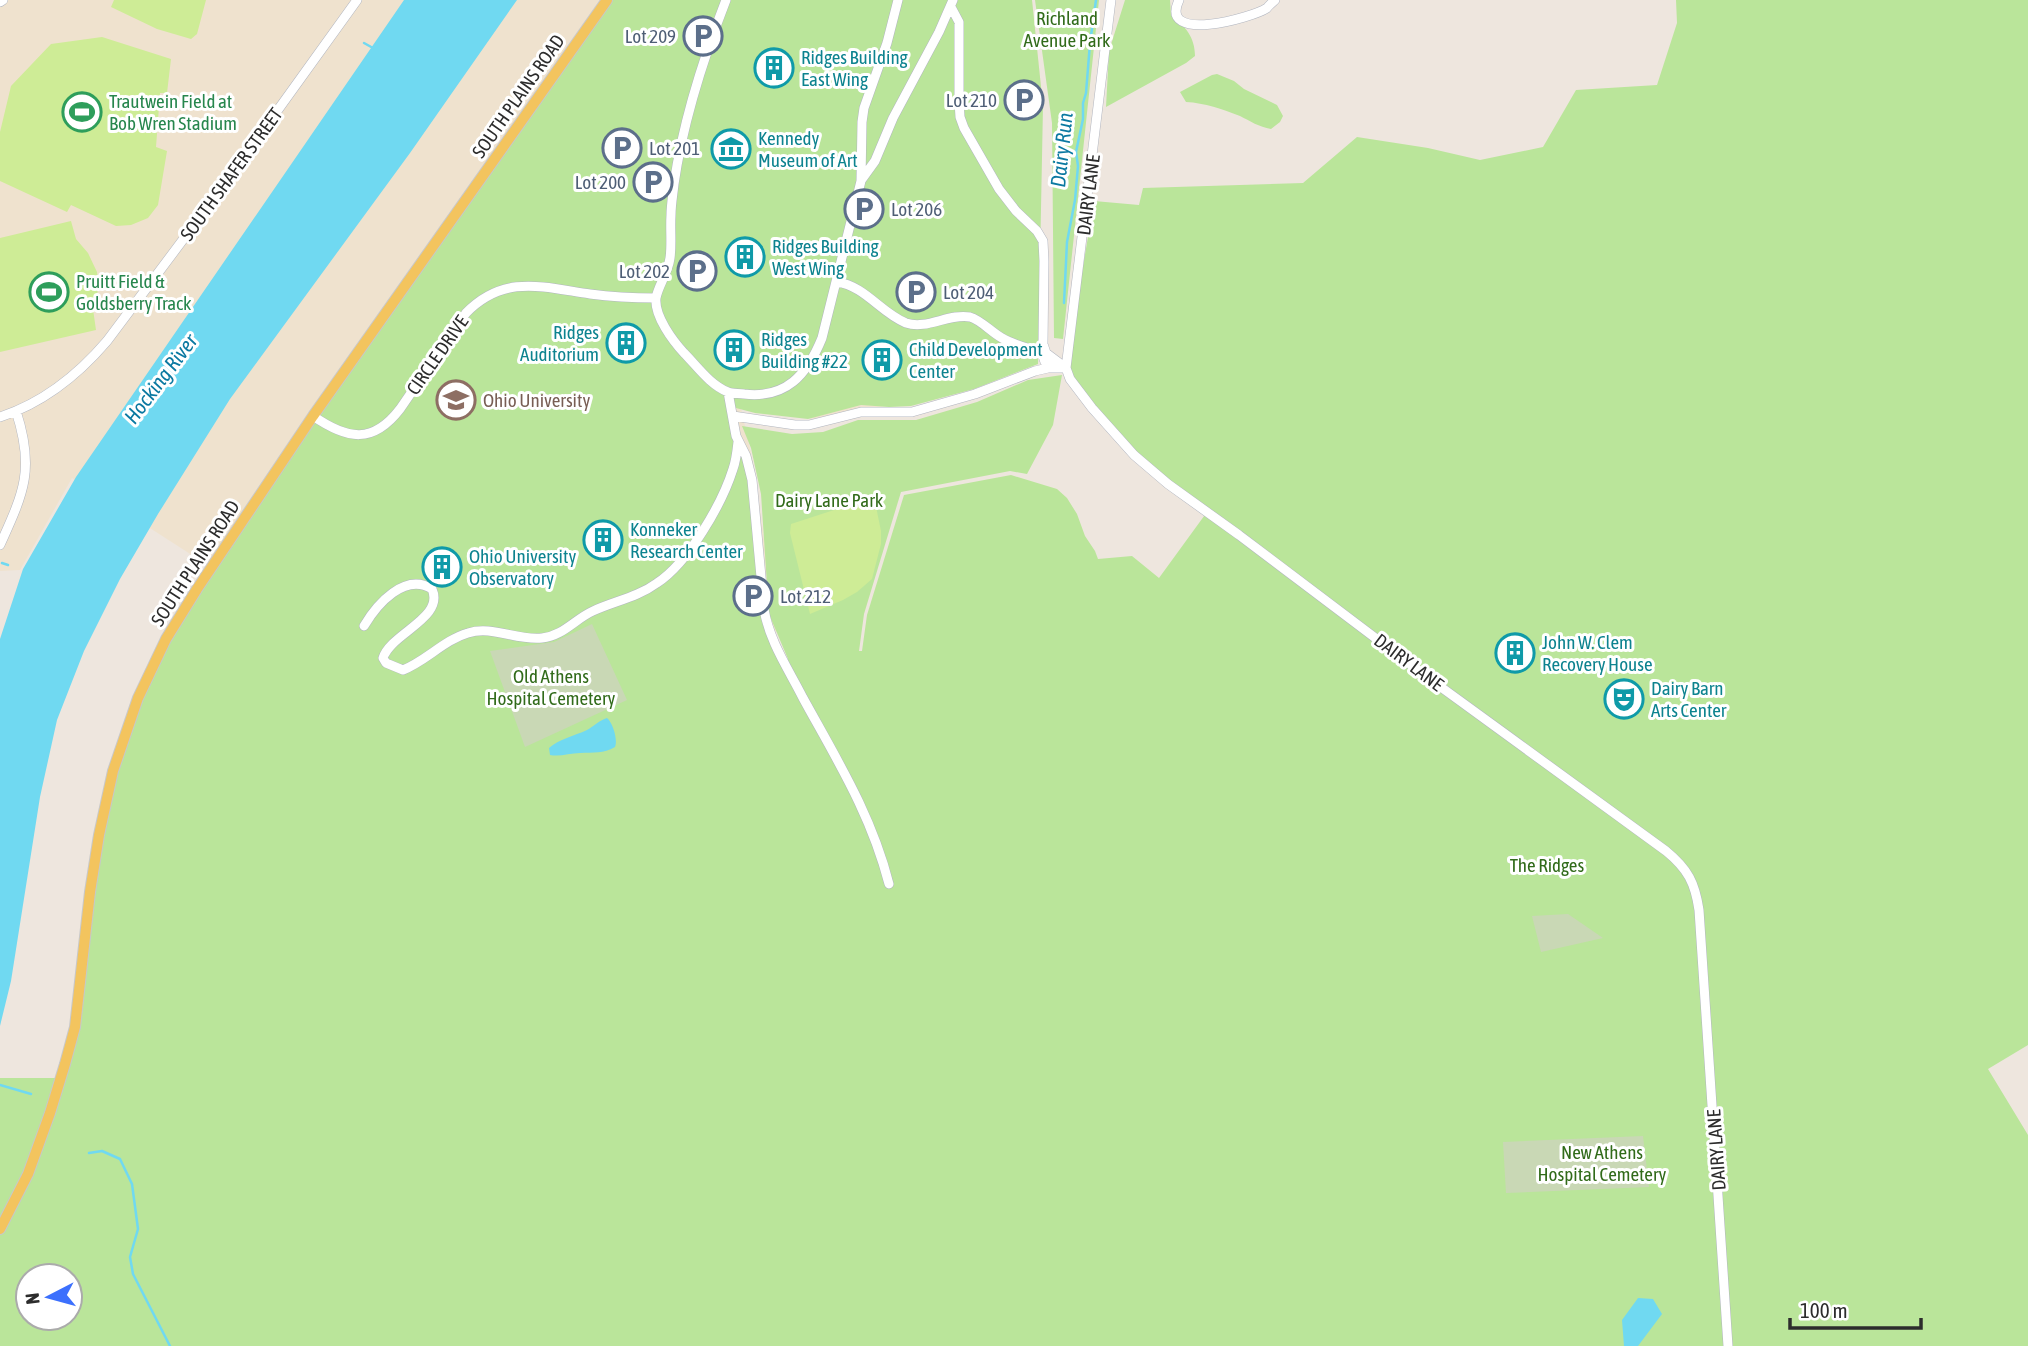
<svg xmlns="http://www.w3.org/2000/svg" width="2028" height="1346" font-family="'Asap Condensed',sans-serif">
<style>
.education{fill:#efe2ce}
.green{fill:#bae59a;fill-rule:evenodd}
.cemetery{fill:#c9d8b5}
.pitch{fill:#ceec96}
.water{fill:#70d9f1}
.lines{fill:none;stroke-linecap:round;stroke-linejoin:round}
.stream{stroke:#70d9f1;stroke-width:2.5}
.minor-casing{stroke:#b2b6c0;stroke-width:10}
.major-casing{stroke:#c8c8c8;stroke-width:12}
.minor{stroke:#fff;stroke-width:9}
.major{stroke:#f3c45e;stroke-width:10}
.labels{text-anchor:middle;stroke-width:6;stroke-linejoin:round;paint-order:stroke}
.park-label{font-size:19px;fill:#316b1a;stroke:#fff}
.service-label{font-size:19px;fill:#4e5e75;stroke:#fff;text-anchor:end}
.culture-label{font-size:19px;fill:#0d838f;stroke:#fff;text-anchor:start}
.street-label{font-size:19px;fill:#2c2c2c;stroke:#fff}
.leisure-label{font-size:19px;fill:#27864d;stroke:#fff;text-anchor:start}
.education-label{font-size:19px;fill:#785e54;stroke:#fff;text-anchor:start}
.water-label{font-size:21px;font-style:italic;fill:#0b79a1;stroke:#fff}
</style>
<rect width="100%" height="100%" fill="#eee6de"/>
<path class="education" d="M0,0H1032L1043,106L952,393L816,419L741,408L755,472L776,631L540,799L332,645L72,478L20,570L0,571Z"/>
<path class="green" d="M607,0H1032L1043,106L1038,364L974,389L911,406L889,407L861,405L808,419L755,413L736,408L734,429L746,456L764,609L784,660L788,659L769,614L761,494L751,448L742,426L792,434L823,432L858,420H916L977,402L1028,380L1062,375L1053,425L1027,474L1010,471L901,492L864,614L859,651H862L867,615L904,495L1011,475L1057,489L1067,498L1077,514L1085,536L1095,551L1098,559L1132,556L1159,578L1207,512L1177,492L1108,426L1066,368L1094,201L1139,205L1143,188L1303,183L1357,137L1428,148L1480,160L1543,147L1576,90L1657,85L1677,23L1676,0H2028V1045L1988,1069L2028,1135V1346H0V1078H61L75,1027L99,835L138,698L197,589ZM28,1276H70V1318H28Z
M1035,0H1099L1063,339L1054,338L1052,123Z
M1125,0H1170L1171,15C1185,26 1195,37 1195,56L1186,63L1106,107L1109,51Z
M1217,74L1234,81L1244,89L1277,105L1283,116L1280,122L1271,129C1259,127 1250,121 1240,116C1222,109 1205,103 1186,102L1180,92L1212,75Z"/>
<path class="cemetery" d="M592,624L627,700L525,747L490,651L554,642Z
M1568,914L1603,938L1541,952L1532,916Z
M1643,1136L1649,1187L1506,1193L1503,1142Z"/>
<path class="pitch" d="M114,0H206L197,34L191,39L157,29L111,7Z
M102,37L171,59L167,93H160L156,147L167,151L158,205L148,218L131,225L116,226L71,205L67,212L0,181V132L11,86L51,44Z
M71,221L76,239L88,253L97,272L98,283L97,300L93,309L96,330L0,352V238Z
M874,497L881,531V544L872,579L857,592L843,600L810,614L790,533L791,524Z"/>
<path class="water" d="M404,0H517L410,153L230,399L158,514L120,579L84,651L57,720L40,797L11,981L0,1026V639L23,569L76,477Z
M607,718C613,723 618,740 615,747C603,754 594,752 580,753C570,753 560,757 550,755L549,748C559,739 574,736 587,730C594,726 600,720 607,718Z
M1638,1298L1653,1299L1662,1314L1638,1346H1624L1622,1320Z"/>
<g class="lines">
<path class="stream" d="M364,43L373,48
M1064,303L1067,242L1075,200L1078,166L1076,152L1083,119V103L1086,93L1090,43L1096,0
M2,563L8,565
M0,1085L31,1094
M89,1153L102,1151L120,1159L132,1184L138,1229L130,1257L133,1274L170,1346"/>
<g class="minor-casing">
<path id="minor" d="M726,0C703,59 683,121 674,184C673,194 671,205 671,215C670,230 672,244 670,258C668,273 658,286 656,298C654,316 673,341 684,353C697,366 710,385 728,392C732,394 739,393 744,394C786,399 807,375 822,338L861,181L862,122L864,108L887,43L898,0
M1111,0L1066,368L1070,379L1092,408L1134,455L1168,484L1239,535L1423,674L1666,851C1688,869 1695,883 1699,910L1728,1346
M1179,0C1158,44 1252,18 1267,8C1267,7 1274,1 1275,0
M0,2L3,0
M951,7L959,22V101L960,117L964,128L999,189L1016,211L1037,231L1043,241L1044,261L1043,344L1046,353L1066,368
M862,179L875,161L893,118L939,32L953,0
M837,282C865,286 881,313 906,323C927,330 949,313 970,317C981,320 991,332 1002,338C1014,345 1029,348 1042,353L1045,362L1058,366
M728,392L736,436L746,456L752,480L764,609C769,641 789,670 803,698C837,760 871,814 889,884
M313,416C348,440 373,444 400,409L466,313C504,274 542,287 590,294C612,297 634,298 656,298
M733,416L795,425H809L861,412H912L975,394L1035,371L1048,368H1066
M0,417C43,403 78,375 107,341L221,189L357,0
M0,545C24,492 35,469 16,411
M364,626C377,604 405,572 432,589C445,618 391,633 383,658L386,663L403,670C426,661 444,640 468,633C492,625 517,641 542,638C563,636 575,619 593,611C615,601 638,597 657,583C688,563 722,504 733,469C736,461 737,451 738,442"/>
</g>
<g class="major-casing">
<path id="major" d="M0,1229L28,1174L50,1113L65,1064L75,1027L90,892L99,835L113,771L138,698L166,639L197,589L313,416L607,0"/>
</g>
<use href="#minor" class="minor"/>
<use href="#major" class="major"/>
</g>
<defs>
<g id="parking-ring" transform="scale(2.0125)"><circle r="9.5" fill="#fff" stroke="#5c6f8a" stroke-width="1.5"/><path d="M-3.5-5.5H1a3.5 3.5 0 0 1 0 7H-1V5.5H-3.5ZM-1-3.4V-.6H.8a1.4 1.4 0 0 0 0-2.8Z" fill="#5c6f8a"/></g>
<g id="building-ring" transform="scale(2.0125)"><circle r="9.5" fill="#fff" stroke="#0f9aa8" stroke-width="1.5"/><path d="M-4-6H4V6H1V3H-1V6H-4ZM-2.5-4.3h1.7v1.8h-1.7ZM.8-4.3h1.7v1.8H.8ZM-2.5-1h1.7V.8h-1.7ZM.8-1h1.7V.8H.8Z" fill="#0f9aa8"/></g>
<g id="stadium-ring" transform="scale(2.0125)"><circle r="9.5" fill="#fff" stroke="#2e9e5b" stroke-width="1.5"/><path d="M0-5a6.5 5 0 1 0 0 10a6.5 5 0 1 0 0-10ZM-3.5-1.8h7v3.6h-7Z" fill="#2e9e5b"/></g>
<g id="museum-ring" transform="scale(2.0125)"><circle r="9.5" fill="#fff" stroke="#0f9aa8" stroke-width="1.5"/><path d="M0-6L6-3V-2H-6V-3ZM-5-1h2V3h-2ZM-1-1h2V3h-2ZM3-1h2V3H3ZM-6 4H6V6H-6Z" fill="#0f9aa8"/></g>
<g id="university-ring" transform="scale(2.0125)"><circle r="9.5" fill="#fff" stroke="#8d6e63" stroke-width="1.5"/><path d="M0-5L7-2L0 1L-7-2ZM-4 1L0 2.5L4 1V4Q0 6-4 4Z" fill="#8d6e63"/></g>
<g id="theatre-ring" transform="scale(2.0125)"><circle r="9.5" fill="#fff" stroke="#0f9aa8" stroke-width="1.5"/><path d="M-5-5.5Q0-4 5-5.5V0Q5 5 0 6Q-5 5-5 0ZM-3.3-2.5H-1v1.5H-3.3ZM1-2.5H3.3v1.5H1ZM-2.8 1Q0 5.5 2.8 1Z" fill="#0f9aa8"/></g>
</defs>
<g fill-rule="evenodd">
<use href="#parking-ring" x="703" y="36"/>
<use href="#building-ring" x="774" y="68"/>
<use href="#parking-ring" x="1024" y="100"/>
<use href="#stadium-ring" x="82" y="112"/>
<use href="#parking-ring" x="622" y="148"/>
<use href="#museum-ring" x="731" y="149"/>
<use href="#parking-ring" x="653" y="182"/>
<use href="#parking-ring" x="864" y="209"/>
<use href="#building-ring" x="745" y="257"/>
<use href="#parking-ring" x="697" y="271"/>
<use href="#stadium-ring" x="49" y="292"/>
<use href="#parking-ring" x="916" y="292"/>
<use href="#building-ring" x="626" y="343"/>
<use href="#building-ring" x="734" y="350"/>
<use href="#building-ring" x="882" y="360"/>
<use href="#university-ring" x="456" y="400"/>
<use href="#building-ring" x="603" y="540"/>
<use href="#building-ring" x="442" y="567"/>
<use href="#parking-ring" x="753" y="596"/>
<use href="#building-ring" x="1515" y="653"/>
<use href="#theatre-ring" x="1624" y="699"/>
</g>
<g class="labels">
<g class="park-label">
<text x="1067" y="25">Richland<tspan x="1067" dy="22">Avenue Park</tspan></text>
<text x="829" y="507">Dairy Lane Park</text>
<text x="551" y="683">Old Athens<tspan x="551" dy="22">Hospital Cemetery</tspan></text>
<text x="1547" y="872">The Ridges</text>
<text x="1602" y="1159">New Athens<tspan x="1602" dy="22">Hospital Cemetery</tspan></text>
</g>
<g class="service-label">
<text x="676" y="43">Lot 209</text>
<text x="997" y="107">Lot 210</text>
<text x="649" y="155" text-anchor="start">Lot 201</text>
<text x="626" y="189">Lot 200</text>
<text x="891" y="216" text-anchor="start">Lot 206</text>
<text x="670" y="278">Lot 202</text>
<text x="943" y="299" text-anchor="start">Lot 204</text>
<text x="780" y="603" text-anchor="start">Lot 212</text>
</g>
<g class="culture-label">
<text x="801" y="64">Ridges Building<tspan x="801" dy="22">East Wing</tspan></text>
<text x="758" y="145">Kennedy<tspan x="758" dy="22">Museum of Art</tspan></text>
<text x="772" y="253">Ridges Building<tspan x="772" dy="22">West Wing</tspan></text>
<text x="599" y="339" text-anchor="end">Ridges<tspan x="599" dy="22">Auditorium</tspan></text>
<text x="761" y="346">Ridges<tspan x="761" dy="22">Building #22</tspan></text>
<text x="909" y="356">Child Development<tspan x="909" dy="22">Center</tspan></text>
<text x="630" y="536">Konneker<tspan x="630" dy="22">Research Center</tspan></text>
<text x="469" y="563">Ohio University<tspan x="469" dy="22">Observatory</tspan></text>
<text x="1542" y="649">John W. Clem<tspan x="1542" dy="22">Recovery House</tspan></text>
<text x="1651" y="695">Dairy Barn<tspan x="1651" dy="22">Arts Center</tspan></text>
</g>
<g class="street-label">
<text transform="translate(518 96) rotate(-55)" y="7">SOUTH PLAINS ROAD</text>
<text transform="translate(231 174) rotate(-54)" y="7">SOUTH SHAFER STREET</text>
<text transform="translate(1088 195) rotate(-83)" y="7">DAIRY LANE</text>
<text transform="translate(437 355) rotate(-55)" y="7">CIRCLE DRIVE</text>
<text transform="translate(195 563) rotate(-57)" y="7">SOUTH PLAINS ROAD</text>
<text transform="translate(1409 662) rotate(37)" y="7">DAIRY LANE</text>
<text transform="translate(1716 1150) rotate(-94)" y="7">DAIRY LANE</text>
</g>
<g class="leisure-label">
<text x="109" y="108">Trautwein Field at<tspan x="109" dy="22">Bob Wren Stadium</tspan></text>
<text x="76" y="288">Pruitt Field &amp;<tspan x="76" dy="22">Goldsberry Track</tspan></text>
</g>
<g class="education-label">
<text x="483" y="407">Ohio University</text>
</g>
<g class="water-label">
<text transform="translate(1062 150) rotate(-84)" y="7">Dairy Run</text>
<text transform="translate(161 379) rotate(-53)" y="7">Hocking River</text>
</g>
</g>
<g transform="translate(49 1297) rotate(264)"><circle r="33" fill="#ffffff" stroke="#ababab" stroke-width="2"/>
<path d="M0-5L12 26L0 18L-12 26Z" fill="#3c70fd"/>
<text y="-10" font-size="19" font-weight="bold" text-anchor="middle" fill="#2c2c2c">N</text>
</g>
<path d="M1790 1318v10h131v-10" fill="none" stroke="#2c2c2c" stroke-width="3.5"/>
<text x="1800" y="1318" font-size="21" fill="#2c2c2c" stroke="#ffffff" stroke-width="5" paint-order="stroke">100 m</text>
</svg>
